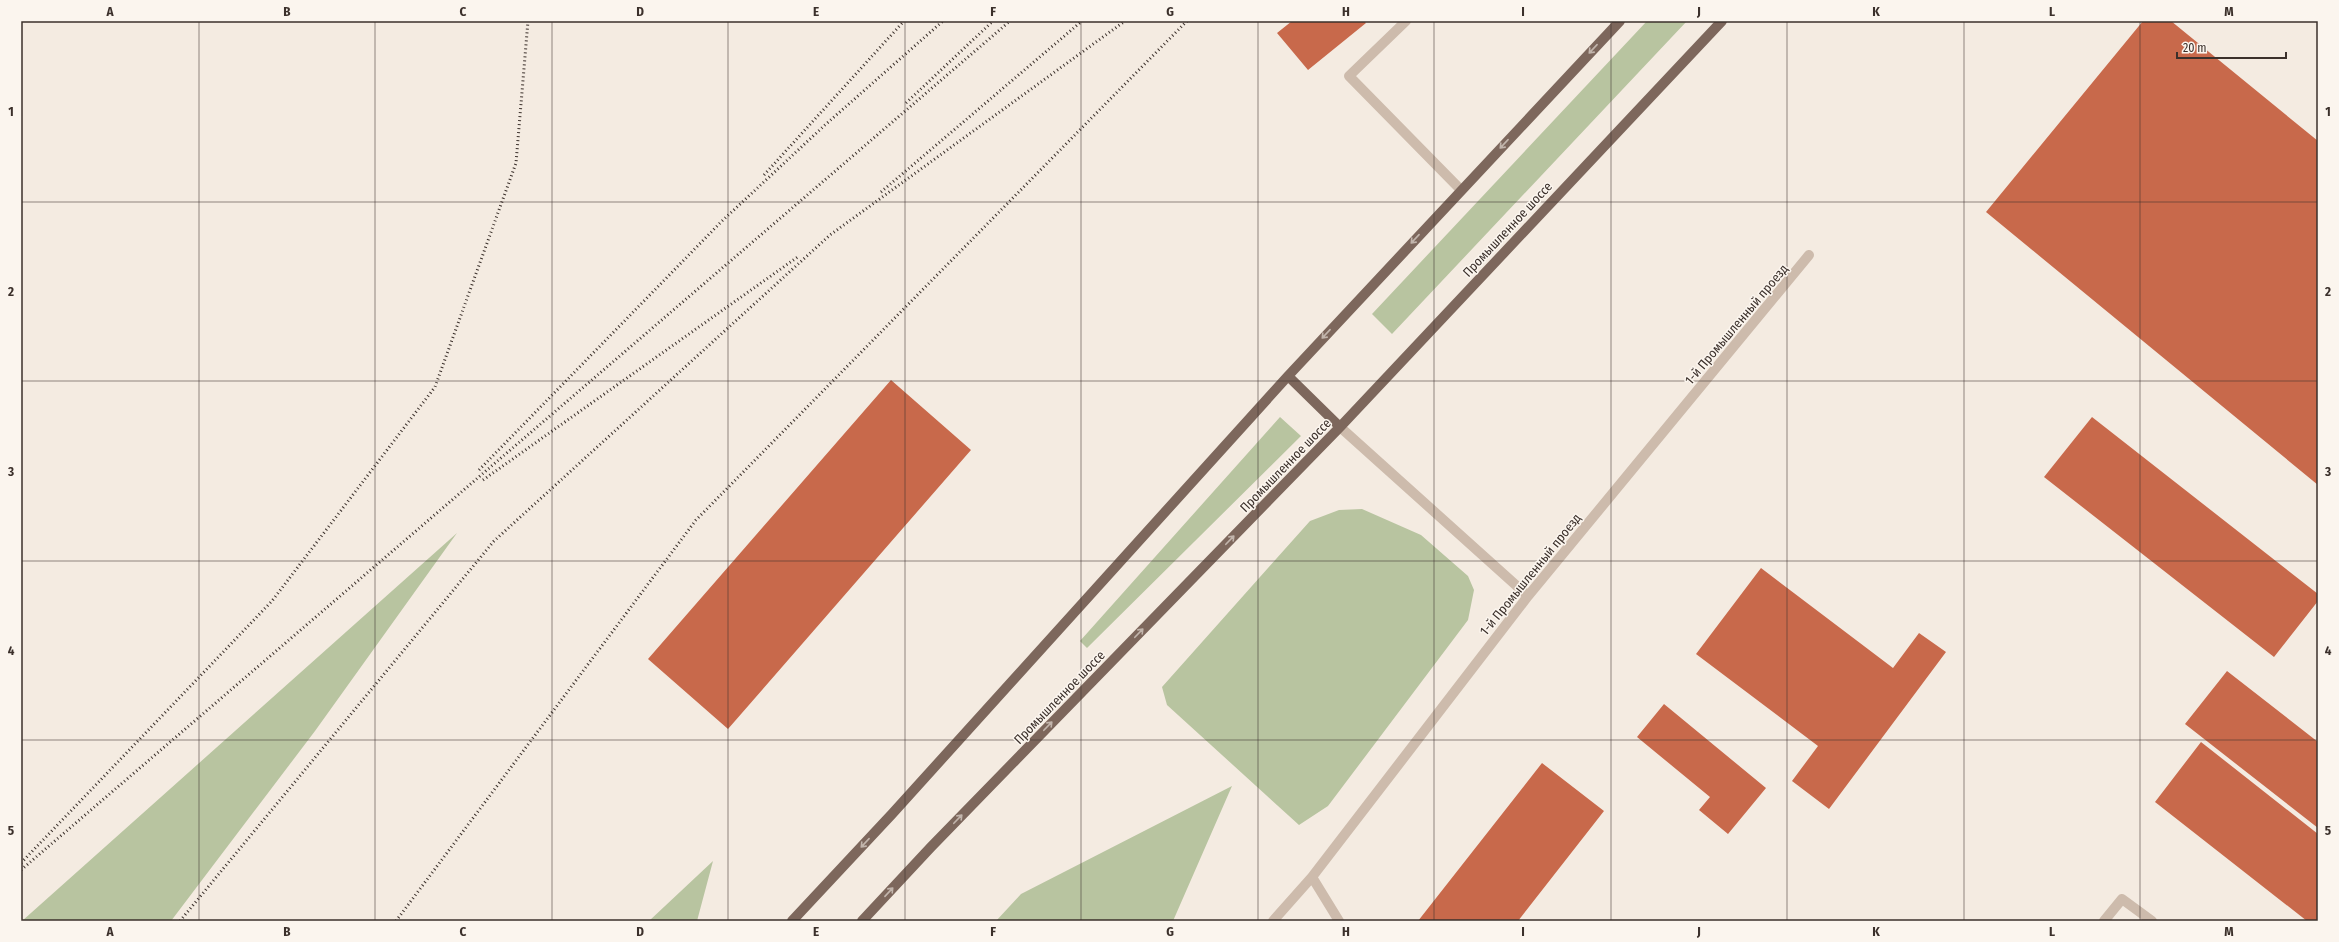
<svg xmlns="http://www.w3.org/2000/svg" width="2339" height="942" font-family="'Fira Sans Condensed',sans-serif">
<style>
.green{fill:#b8c4a0}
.building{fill:#c8694b}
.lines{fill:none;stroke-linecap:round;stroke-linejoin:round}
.minor{stroke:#cdbbac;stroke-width:10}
.major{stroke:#7d675c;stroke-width:10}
.rail{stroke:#3b302b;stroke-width:3;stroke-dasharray:1 3;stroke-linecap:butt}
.oneway{stroke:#c2b5ac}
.grid{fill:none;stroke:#3b302b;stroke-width:1;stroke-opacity:0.55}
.labels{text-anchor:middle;stroke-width:3;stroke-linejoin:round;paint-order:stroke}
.street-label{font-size:13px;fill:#3b302b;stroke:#fbf5ee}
.neatline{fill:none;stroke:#3b302b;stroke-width:1.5}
.grid-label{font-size:13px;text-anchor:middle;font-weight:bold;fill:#3b302b}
</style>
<rect width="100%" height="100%" fill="#f4ebe1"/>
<path class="green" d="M1647,21H1687L1392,334L1372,314Z
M1280,417L1301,436L1087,648L1080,641Z
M1362,509L1421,535L1468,576L1474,590L1468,620L1328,806L1299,825L1167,705L1162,687L1310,521L1339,510Z
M457,533L315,731L171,921H22Z
M1232,786L1173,921H996L1021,894Z
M713,861L697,921H649Z"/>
<path class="building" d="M1292,21H1364L1366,23L1308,70L1277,33Z
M2143,21H2171L2318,141V485L1986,212Z
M891,380L971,450L728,729L648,659Z
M2092,417L2318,594V601L2274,657L2044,477Z
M1761,568L1893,668L1919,633L1946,652L1829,809L1792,781L1818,746L1696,654Z
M2227,671L2318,742V828L2185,724Z
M1664,704L1766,788L1728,834L1699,810L1710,797L1637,737Z
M2201,742L2318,834V921H2307L2155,802Z
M1542,763L1604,811L1518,921H1418Z"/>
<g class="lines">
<path class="minor" d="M1406,21L1349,76L1461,190
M1340,427L1528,596
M1273,921L1312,877
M1339,921L1312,877L1528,596L1809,255
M2104,921L2122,899L2152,921"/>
<path class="major" d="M1288,376L1340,427
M792,921L892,814L1288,376L1620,21
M862,921L931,847L1340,427L1722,21"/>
<path class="rail" d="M906,103L993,21
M764,175L904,21
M881,192L1082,21
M479,470L722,221L825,125L943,21
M483,480L799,256
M21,863L272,601L435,387L516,163L528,21
M21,870L1010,21
M180,921L494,541L830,235L1125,21
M396,921L696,520L1187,21"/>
</g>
<defs><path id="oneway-shaft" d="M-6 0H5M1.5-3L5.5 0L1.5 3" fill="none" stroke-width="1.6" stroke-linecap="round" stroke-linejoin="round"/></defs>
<g class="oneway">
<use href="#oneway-shaft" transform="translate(1593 49) rotate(133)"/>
<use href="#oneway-shaft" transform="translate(1504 144) rotate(133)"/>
<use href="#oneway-shaft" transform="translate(1415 239) rotate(133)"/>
<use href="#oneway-shaft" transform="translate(1326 334) rotate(133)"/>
<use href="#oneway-shaft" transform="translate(1230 540) rotate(-46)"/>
<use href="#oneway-shaft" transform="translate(1139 633) rotate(-46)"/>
<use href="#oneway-shaft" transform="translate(1048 726) rotate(-46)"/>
<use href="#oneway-shaft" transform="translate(958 819) rotate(-46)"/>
<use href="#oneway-shaft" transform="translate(865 843) rotate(133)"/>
<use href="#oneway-shaft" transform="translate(889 892) rotate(-47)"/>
</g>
<path class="grid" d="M199,21V921M375,21V921M552,21V921M728,21V921M905,21V921M1081,21V921M1258,21V921M1434,21V921M1611,21V921M1787,21V921M1964,21V921M2140,21V921M21,202H2318M21,381H2318M21,561H2318M21,740H2318"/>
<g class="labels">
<g class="street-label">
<text transform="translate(1507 229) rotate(-47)" y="5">Промышленное шоссе</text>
<text transform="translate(1736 324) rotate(-50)" y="5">1-й Промышленный проезд</text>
<text transform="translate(1285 465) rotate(-46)" y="5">Промышленное шоссе</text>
<text transform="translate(1530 574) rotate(-51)" y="5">1-й Промышленный проезд</text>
<text transform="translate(1059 697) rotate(-46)" y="5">Промышленное шоссе</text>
</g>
</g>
<rect width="2339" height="942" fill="none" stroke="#fbf5ee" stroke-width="44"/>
<path d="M2177 52v6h109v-6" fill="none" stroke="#3b302b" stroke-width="2"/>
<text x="2183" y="52" font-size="12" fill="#3b302b" stroke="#fbf5ee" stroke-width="3" paint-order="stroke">20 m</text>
<rect x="22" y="22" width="2295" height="898" class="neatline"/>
<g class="grid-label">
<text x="110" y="16">A</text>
<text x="287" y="16">B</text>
<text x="463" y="16">C</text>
<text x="640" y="16">D</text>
<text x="816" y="16">E</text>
<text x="993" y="16">F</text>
<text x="1170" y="16">G</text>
<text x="1346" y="16">H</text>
<text x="1523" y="16">I</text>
<text x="1699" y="16">J</text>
<text x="1876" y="16">K</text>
<text x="2052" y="16">L</text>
<text x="2229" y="16">M</text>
<text x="11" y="116">1</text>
<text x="2328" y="116">1</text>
<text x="11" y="296">2</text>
<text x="2328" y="296">2</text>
<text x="11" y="476">3</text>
<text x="2328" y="476">3</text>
<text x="11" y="655">4</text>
<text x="2328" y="655">4</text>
<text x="11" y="835">5</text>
<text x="2328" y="835">5</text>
<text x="110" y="936">A</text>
<text x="287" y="936">B</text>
<text x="463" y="936">C</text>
<text x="640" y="936">D</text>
<text x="816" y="936">E</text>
<text x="993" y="936">F</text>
<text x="1170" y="936">G</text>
<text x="1346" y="936">H</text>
<text x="1523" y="936">I</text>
<text x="1699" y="936">J</text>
<text x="1876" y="936">K</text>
<text x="2052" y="936">L</text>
<text x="2229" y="936">M</text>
</g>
</svg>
